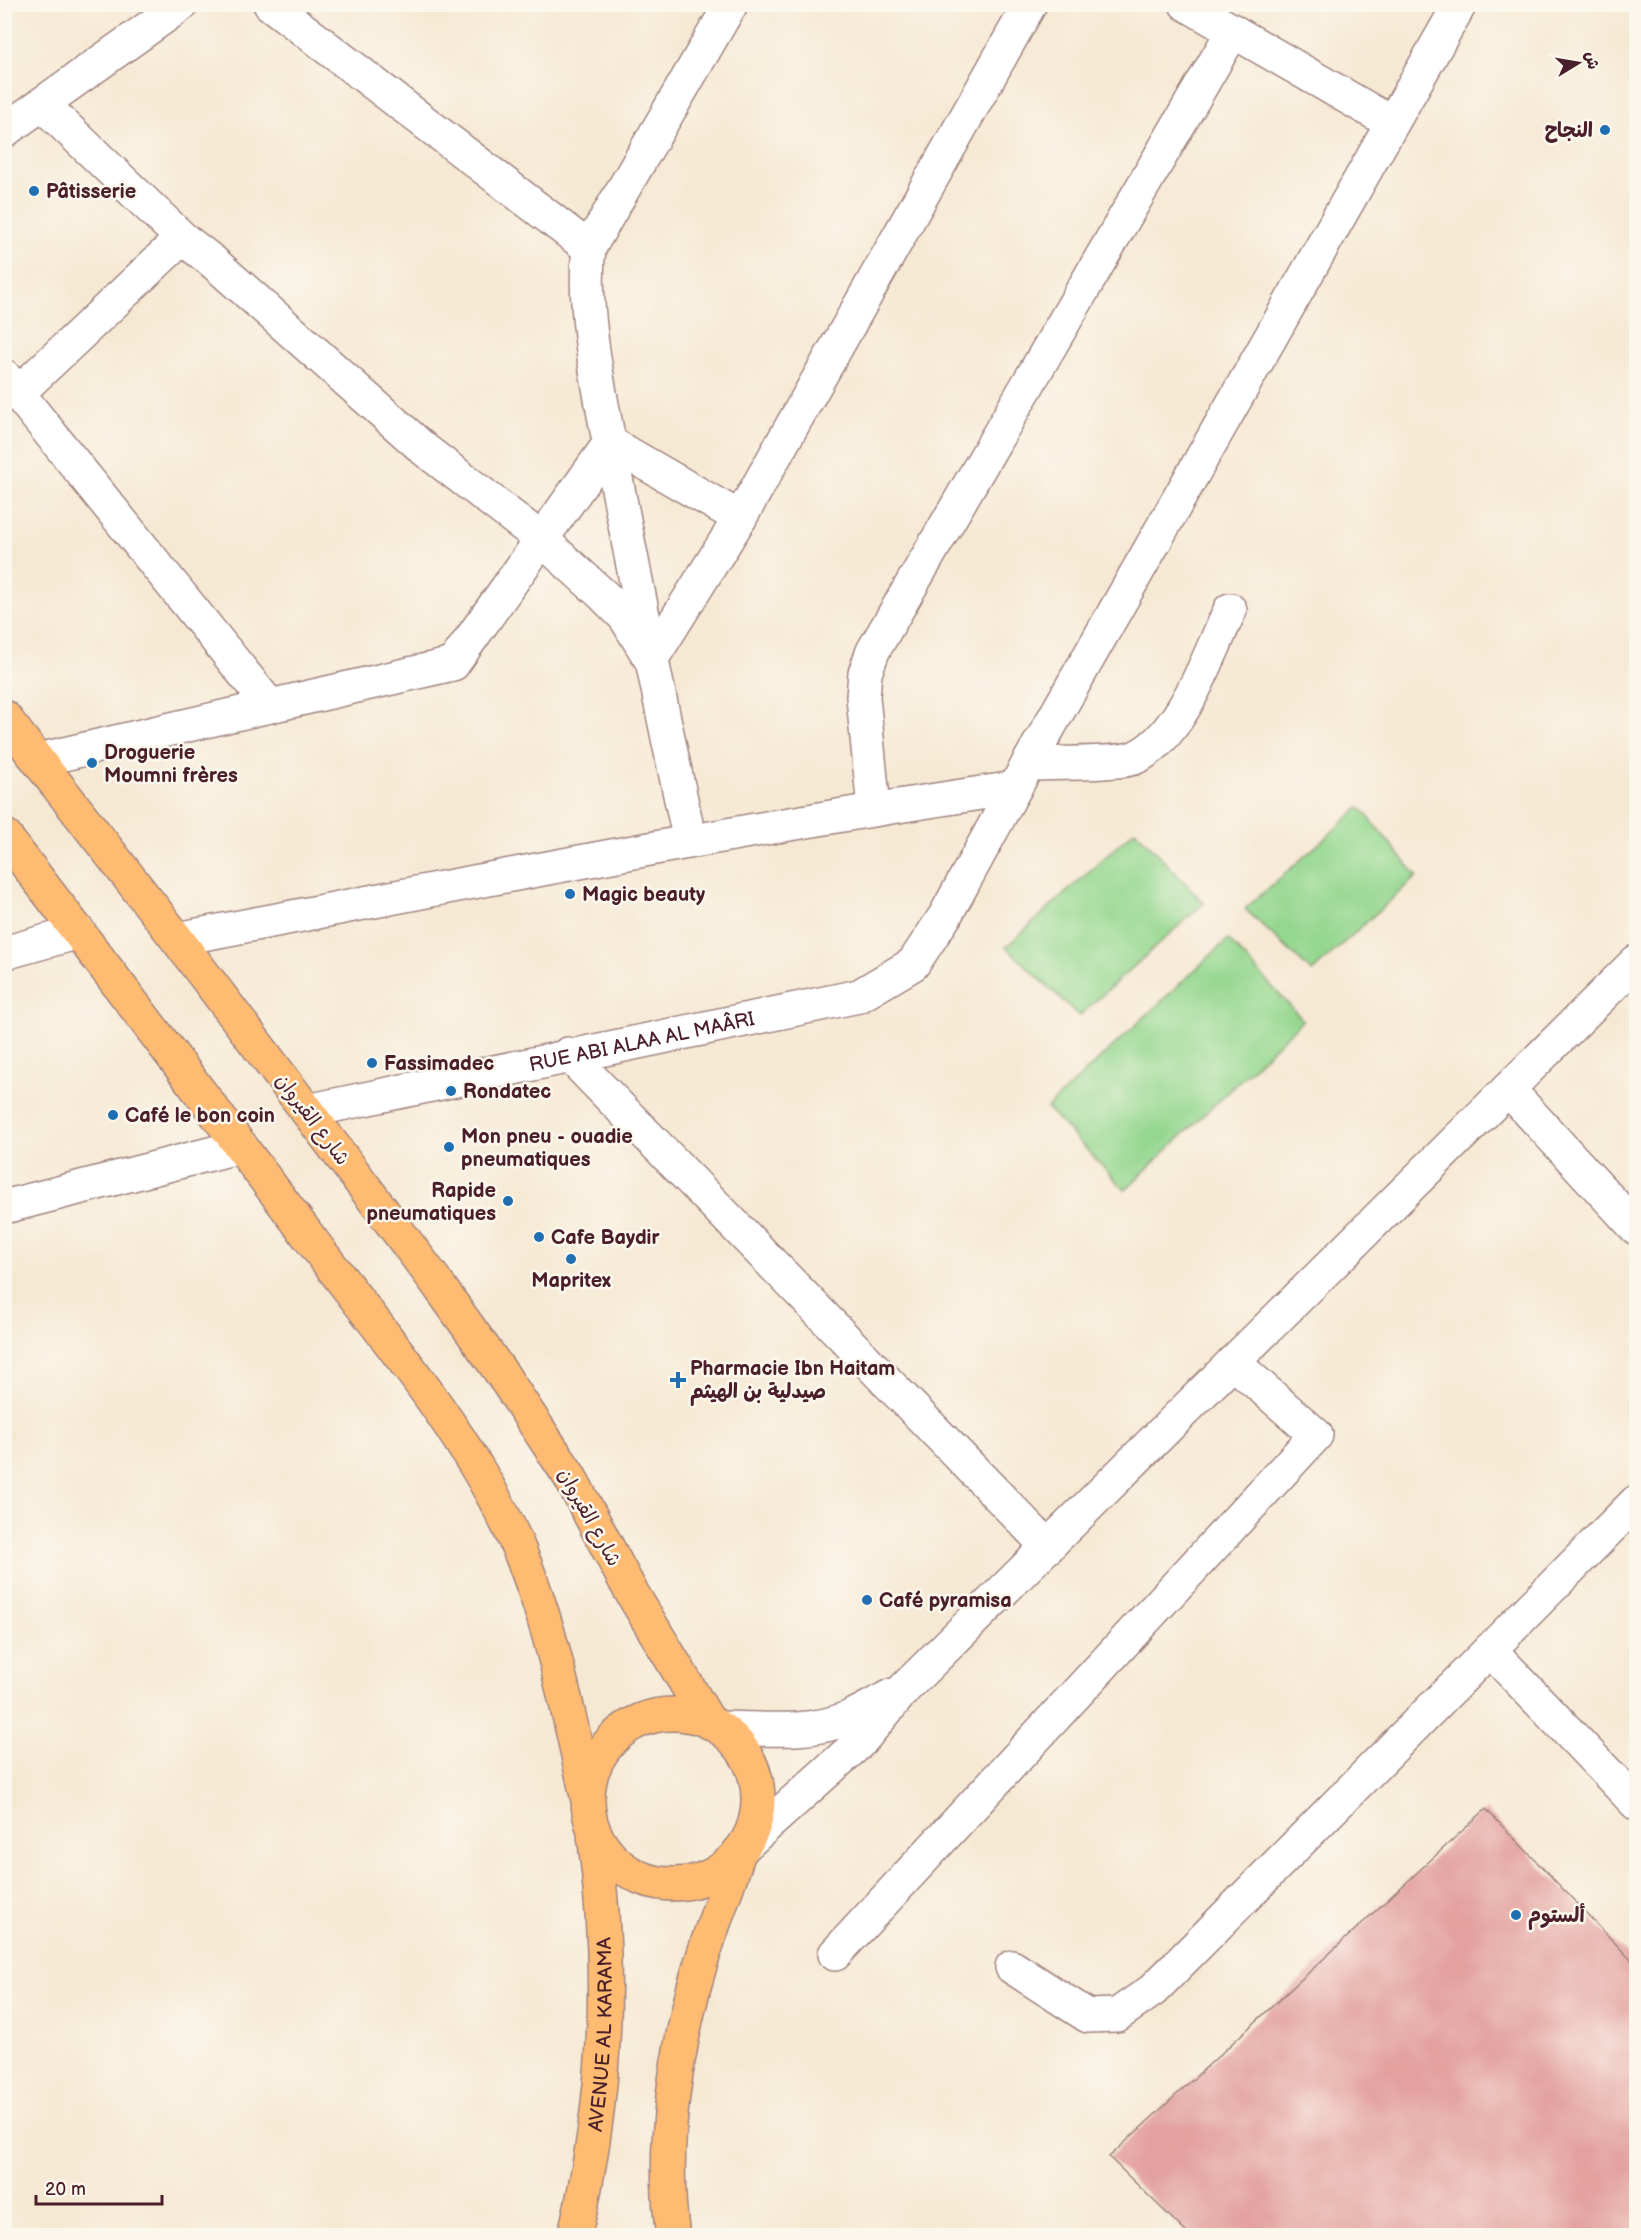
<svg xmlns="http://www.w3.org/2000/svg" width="1641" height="2240" font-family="'Balsamiq Sans','Playpen Sans Arabic',sans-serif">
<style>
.grass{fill:#94d78f;stroke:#6f7b5d;stroke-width:1.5}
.building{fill:#e3a09e}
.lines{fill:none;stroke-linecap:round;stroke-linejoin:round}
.minor-casing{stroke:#a08480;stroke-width:36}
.major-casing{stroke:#a08480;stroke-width:36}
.minor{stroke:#fff;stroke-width:33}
.major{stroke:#ffbb71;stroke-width:33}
.poi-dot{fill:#1f6fb2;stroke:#fbf7ec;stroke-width:2}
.labels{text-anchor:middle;stroke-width:5;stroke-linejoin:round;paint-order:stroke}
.poi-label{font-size:20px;font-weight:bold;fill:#4a1f2b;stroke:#fbf7ec;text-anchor:start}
.street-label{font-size:20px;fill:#4a1f2b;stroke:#fbf7ec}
</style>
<rect width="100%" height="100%" fill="#fbf7ec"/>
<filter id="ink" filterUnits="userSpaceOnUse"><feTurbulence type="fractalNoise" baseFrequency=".0167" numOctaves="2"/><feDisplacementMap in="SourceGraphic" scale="12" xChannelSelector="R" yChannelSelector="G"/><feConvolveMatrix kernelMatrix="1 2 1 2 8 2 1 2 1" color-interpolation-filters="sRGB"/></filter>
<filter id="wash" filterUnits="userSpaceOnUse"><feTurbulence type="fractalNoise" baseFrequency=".008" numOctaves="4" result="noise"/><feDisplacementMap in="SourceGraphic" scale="24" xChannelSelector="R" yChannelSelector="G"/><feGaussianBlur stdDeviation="1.35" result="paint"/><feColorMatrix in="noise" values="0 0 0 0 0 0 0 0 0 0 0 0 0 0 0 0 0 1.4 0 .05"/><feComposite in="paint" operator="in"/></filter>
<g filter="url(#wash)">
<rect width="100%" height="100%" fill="#f6e9d4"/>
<path class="grass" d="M1360,807L1417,876L1312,972L1245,909Z
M1135,830L1204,903L1079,1016L1006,947Z
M1228,939L1303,1020L1125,1190L1047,1108Z"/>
<g id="blocks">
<path class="building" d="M1486,1809L1636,1965V2236H1190L1109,2157Z"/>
</g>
</g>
<g filter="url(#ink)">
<use href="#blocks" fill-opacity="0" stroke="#a08480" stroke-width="1.5"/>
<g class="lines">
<g class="minor-casing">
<g id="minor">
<path d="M270,4L589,248"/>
<path d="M1186,4L1392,123"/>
<path d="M42,104L182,238L212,261L425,450L540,538L603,595L625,617L651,660L740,518L1030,4"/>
<path d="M4,131L182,4"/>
<path d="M4,376L270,706L453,664L610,443L740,518"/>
<path d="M18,393L182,238"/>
<path d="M38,760L270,706"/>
<path d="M1028,764C1049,763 1119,764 1134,758C1182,738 1209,654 1230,610"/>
<path d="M874,809L863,697L865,673L873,651L1233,31"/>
<path d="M690,841C663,717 638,593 614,468C602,401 581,314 589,248L731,4"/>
<path d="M177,939C456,886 734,829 1015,788"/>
<path d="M4,953L79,932"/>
<path d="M568,1054L1048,1547"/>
<path d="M1508,1089L1636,1228"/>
<path id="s1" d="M307,1111L859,996L913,964L945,916L1028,764L1460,4"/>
<path d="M4,1207L241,1146"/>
<path d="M1490,1650L1636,1803"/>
<path d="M720,1728C762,1728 808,1735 848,1718C863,1712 878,1702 893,1695"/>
<path d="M744,1846L861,1741L905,1688L1636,962"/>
<path d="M835,1954L1316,1435L1233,1362"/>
<path d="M1012,1967L1088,2016L1117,2015L1153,1990L1636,1502"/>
</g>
</g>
<g class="major-casing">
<g id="major">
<path d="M4,717L177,939L434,1279L502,1374L570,1477L629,1588L709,1722"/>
<path d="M4,835C109,971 212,1108 315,1245C379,1329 450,1413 499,1507C546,1596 565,1698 587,1796"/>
<circle cx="673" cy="1799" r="85"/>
<path id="s2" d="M574,2236C583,2205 588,2172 593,2141C609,2037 608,1938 594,1834"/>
<path d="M673,2236C661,2155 674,2065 694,1987C706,1941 724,1897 739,1852"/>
</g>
</g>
<use href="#minor" class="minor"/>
<use href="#major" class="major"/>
</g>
</g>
<g class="poi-dot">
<circle cx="1605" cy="130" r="6"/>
<circle cx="34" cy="191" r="6"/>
<circle cx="92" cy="763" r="6"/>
<circle cx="570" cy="894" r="6"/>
<circle cx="372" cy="1063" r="6"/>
<circle cx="451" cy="1091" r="6"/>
<circle cx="113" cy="1115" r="6"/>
<circle cx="449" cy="1147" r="6"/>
<circle cx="508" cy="1201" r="6"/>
<circle cx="539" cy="1237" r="6"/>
<circle cx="571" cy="1259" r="6"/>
<path d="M675 1371h6v6h6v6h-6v6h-6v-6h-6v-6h6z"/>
<circle cx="867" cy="1600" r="6"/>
<circle cx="1516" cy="1915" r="6"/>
</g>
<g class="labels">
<g class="poi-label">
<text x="1593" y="137" text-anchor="end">النجاح</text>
<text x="46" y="198">Pâtisserie</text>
<text x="104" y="759">Droguerie<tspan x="104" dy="23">Moumni frères</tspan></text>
<text x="582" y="901">Magic beauty</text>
<text x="384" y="1070">Fassimadec</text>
<text x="463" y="1098">Rondatec</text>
<text x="125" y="1122">Café le bon coin</text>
<text x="461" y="1143">Mon pneu - ouadie<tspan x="461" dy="23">pneumatiques</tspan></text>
<text x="496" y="1197" text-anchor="end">Rapide<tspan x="496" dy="23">pneumatiques</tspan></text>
<text x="551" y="1244">Cafe Baydir</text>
<text x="571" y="1287" text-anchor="middle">Mapritex</text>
<text x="690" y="1375">Pharmacie Ibn Haitam<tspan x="690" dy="23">صيدلية بن الهيثم</tspan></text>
<text x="879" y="1607">Café pyramisa</text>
<text x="1528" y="1922">ألستوم</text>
</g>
<g class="street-label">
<text dy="7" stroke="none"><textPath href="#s1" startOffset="342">RUE ABI ALAA AL MAÂRI</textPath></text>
<text transform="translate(313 1119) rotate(53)" y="7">شارع القيروان</text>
<text transform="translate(590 1517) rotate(61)" y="7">شارع القيروان</text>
<text dy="7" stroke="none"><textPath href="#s2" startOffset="204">AVENUE AL KARAMA</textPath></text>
</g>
</g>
<rect width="1641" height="2240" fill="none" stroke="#fbf7ec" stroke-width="24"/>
<g transform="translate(1578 63) rotate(79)" stroke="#fbf7ec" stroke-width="4.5" paint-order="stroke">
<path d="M0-4.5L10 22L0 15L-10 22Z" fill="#4a1f2b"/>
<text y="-9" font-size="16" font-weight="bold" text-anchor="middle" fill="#4a1f2b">ش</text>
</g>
<path d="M36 2195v9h126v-9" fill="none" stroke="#4a1f2b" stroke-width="3"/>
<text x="45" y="2195" font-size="18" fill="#4a1f2b" stroke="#fbf7ec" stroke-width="4.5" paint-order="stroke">20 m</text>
</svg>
